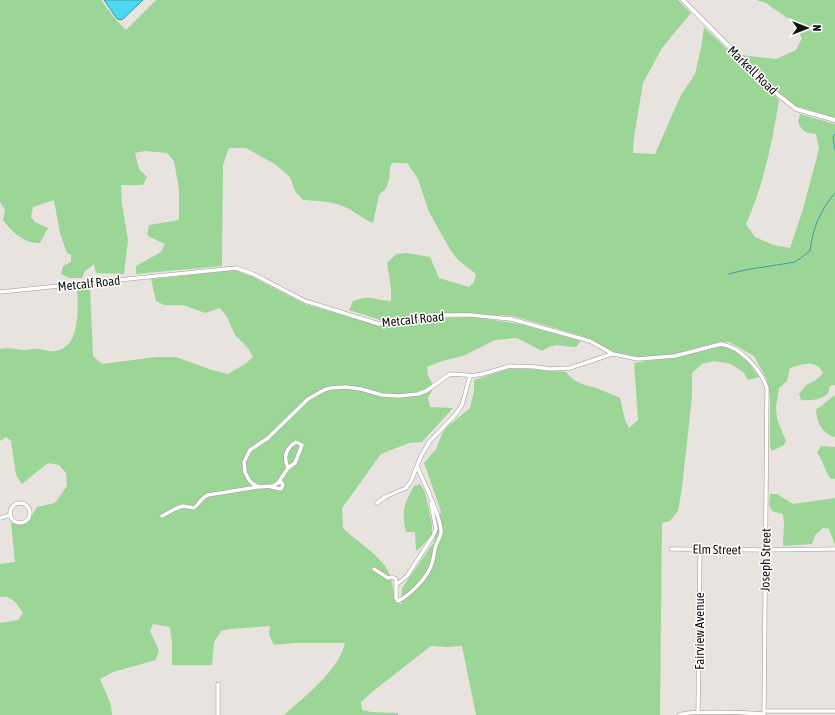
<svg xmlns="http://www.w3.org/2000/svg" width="835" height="715" font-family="'Asap Condensed',sans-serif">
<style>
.green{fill:#9bd696}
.water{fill:#4cd8ee;stroke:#3c9dac}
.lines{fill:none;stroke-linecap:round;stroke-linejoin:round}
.stream{stroke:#3c9dac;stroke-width:1}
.minor-casing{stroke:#9e9895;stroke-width:4.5}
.tertiary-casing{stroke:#9e9895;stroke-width:5}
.minor{stroke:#fff;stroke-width:3.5}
.tertiary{stroke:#fff;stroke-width:4}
.labels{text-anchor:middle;stroke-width:3;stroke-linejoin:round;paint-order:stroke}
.street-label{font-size:13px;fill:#161312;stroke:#fff}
</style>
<rect width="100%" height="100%" fill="#e9e3e0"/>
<path class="green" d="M0,0H101L116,20L126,30L156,0H678L691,13L662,48L643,83L634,137L633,153L655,154L680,97L695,74L701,48L704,27L779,100C772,142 764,185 746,224L755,237L773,245L790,248L803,209L819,149L816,134C806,133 802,132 798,122L800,114L835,124V385L830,386L828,394C819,400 812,401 801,400L799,394L806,385L816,380L823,373C816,359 803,364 790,368L787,381L779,388L776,407L777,419L786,441L784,445L772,451L770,447V397L767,380L754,356L729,342H720L674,354L639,358L613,352L582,336L513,316L450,313L380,320L349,310L353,301C371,294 374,300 391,301V288L387,263L396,254L407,253L430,257L439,278L469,287L474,282L476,274L458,260L451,251L429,212L418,179L407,163H392L390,168L389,180L386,188L379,195L373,223C362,219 355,211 345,207C332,201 316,201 303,200L295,191L290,177L276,165L246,148H229L223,165L222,266L136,274V266L161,252L165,244L150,237L147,235L149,225L179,220V189L174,161L167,153L145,151L135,153L139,169L147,177L143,185H121L122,204L128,240L124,274L96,273L94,264L85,271L82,278H69L61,274L63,266L71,262V255L67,253L60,233L54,200L33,207L31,217L35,222L48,228L40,243C25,244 12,232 3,220L5,210L0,202Z
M756,0H835V118L796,106L773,88L741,55L776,59L796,50L802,38L790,20L766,3Z
M236,270L251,276L305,304L377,325L433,318L474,317L520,324L581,341L576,347C562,347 556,341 542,351L517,338L495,340L463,356L442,361L427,367L428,375L434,387L428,398L430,407L453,408L422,442L409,443L381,454L342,508L343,528C356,541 375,552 385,566C392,575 393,590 395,600L401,604L402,588L434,542L441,511L424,463L436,449L442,434L447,427L470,408L474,391V380L508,369H530L566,372C575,384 586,385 599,389C606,392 613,395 620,398L625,420L629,428L638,420L634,363L659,359L677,358L690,353L717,347H726L732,349L748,362L759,377L748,380L744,373L731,364L714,361L702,364L692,373V396L682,488L678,511L670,521L662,523L660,715H476L462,646L447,647L431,646L372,692L361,702L362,710L371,712L398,713V715H284C304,697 339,670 345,643H294L274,645L269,635L270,626L230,629L221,631L214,642L212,665H172V643L170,627L153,624L150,631L159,650L156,660L113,672L100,679L111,705L112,715H0V623L18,620L23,613C17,604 12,595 0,597V564L15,562L11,523L27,524L37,507L55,503L67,486L66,473L59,465L48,463L22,484L16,475L11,441L6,437L0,441V349C7,347 17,350 24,350C29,350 32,348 37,349C42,349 49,352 55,351C81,349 78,306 77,288L90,285L93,356L102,364L156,357H176L212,370L228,374L245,364L253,357L247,347L235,335L227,317L220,308L205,313L183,305H164L156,301L151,279Z
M835,395V437C821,433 817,422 816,409C824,406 828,399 835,395Z
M821,446L835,447V479H831C824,471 824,461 817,453Z
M420,484L425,492L432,524V535C426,540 423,547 416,551L415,532H406C401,511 404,504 414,486Z
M770,494H777L793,504L835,498V545L829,529L823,528L815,535L812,544L783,546L784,525L783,514L772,511L769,504Z"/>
<path class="water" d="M104,0H143L122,20L117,19Z"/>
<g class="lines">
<path class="stream" d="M835,134L833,137L835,150
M729,274L745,270L795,262L810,251C813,227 820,211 835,193"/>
<g class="minor-casing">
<path id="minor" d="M0,292L236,268L253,274L305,301L379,324L432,315H471L511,319L590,341L613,354L638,359L675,356L721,344C741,347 761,370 767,388L764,715
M288,468C283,457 286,448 296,442L302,445L295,463L288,468L278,483L273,486L259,487L253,484L249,480L245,472L244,462L250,450L268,438L308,399L324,390L330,388L346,387L361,389L382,395L399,396L418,394L426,391L450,374L466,375L470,376L483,374L510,366L536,367L550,369L570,368L612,354
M271,487L281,489L283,485L280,480
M377,503L385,497L406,488L411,481L421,456L430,441L455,415L462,405L470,376
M10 513a10 10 0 1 1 20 0a10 10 0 1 1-20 0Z
M162,516L175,509L183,506L194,508C199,504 202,497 208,495L257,487
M0,518L10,515
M671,549L765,550L835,549
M374,569L388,578L392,577L396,579V598L398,601C409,596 427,578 431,566C434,559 434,551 436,545C438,540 442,535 441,530C440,514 424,483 417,466
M396,585L407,576L433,536L436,529L431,504
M218,684V715
M764,711H835
M698,713L700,549
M679,715C688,710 750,713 764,714"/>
</g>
<g class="tertiary-casing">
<path id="tertiary" d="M683,0L772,90L796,109L835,120"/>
</g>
<use href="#minor" class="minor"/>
<use href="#tertiary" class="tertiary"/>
</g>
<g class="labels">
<g class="street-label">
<text transform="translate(753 70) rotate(44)" y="5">Markell Road</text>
<text transform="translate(89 283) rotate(-6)" y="5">Metcalf Road</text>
<text transform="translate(413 319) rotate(-6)" y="5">Metcalf Road</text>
<text transform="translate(717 549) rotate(1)" y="5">Elm Street</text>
<text transform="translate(765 560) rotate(-89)" y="5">Joseph Street</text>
<text transform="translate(699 631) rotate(-90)" y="5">Fairview Avenue</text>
</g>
</g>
<g transform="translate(807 28) rotate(90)" stroke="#ffffff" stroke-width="3" paint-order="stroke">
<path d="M0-3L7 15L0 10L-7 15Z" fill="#161312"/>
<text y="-6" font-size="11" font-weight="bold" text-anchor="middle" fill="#161312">N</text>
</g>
</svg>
